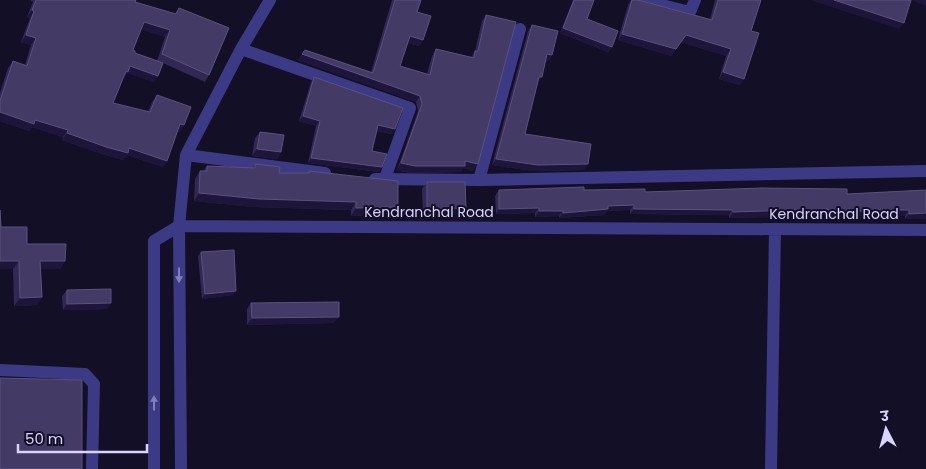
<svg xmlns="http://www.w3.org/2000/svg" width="926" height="469" font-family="Poppins,'Noto Sans Devanagari',sans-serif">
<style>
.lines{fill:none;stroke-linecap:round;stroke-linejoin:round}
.minor{stroke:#3d3a85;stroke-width:12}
.wall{fill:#312854;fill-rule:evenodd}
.shaded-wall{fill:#1d163a}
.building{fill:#433a66;stroke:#5a527e}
.oneway{fill:#837fbc}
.labels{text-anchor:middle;stroke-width:4;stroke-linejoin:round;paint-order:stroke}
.street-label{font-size:14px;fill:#d9d4ff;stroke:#130f26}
</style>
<rect width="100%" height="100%" fill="#130f26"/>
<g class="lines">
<path class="minor" d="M270,0L241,49L186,155L179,226L926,230
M641,0L690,12L695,0
M241,49L410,108L384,181
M186,155L325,173
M375,179L479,180L520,29
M479,180L926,171
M0,370L85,374L94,384L92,469
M154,469V241L179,226L181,469
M771,469L775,229"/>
</g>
<path class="wall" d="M31,0H136L135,2L175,14L179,8L209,75L205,82L163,63L158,76L153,82L128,73L124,78H123L113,103L148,112L152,102L157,95L180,132L177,131L163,167L127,155L123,160L102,154L62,140L63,137L32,127L29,131L0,121V93L8,68L13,61L25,65L31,45L21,42L30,18L27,17L33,2L31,1ZM141,29L165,37L157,61L135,53L133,50Z
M392,0H421L417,12L423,40L419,46L408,43L400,66L427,74L432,56L436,49L471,57L475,51L482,21L486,15L473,171L463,168L461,172L410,173L397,170L418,111L416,102L298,60L305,50L371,72Z
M573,0H594L587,19L612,47L608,52L560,33Z
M631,0H638L710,19L715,0H761L751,31L740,85L719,79L726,56L681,42L671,56L618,40L628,5Z
M532,25L552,55L548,61L545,60L542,77L537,83L525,134L584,170L533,171L492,165L528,31Z
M314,77L392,134L377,131L372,151L379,172L308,163L316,126L299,121L311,82Z
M260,132L281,152L277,159L252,156L255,138Z
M255,164L279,173H308L309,171L398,207L393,214L351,216V210L254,207L194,201L195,179L200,171H203L207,166L252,168Z
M427,182L466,208L462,214L423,215L422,189Z
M499,190H584L645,192L847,194L926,190V219H905V216L875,215L824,218V215L729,218V215L630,214V210L607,211L604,215L559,218V216L535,217V213L496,214L495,196Z
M0,210L1,227L27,244L65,261L60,269H41L42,297L37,305L14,306L13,269H0Z
M201,252L233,295L202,299L198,256Z
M67,290L111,303L107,309L63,310L62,296Z
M251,303L334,323L247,325V309Z"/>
<path class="shaded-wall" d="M810,0H834L904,23L899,29Z
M910,0H926V6Z
M32,10L34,11L30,18L27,17Z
M144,22L170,30L165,37L139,29Z
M563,28L612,47L608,52L560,33Z
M622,34L676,49L671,56L618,40Z
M26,35L36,38L31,45L21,42Z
M686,35L731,49L726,56L681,42Z
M410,36L423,40L419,46L405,42Z
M302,54L420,96L416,102L298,60Z
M547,54L552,55L548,61L543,60Z
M130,66L158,76L153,82L128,73L124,78L121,77Z
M723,72L744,79L740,85L719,79Z
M539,77H542L538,83H535Z
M0,112L35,120L68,130L63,137L32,127L29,131L0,121Z
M303,116L320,121L316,126L299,121Z
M180,124L184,125L180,132L175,130Z
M378,125L395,129L392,134L375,130Z
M67,133L129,148L167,161L163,167L127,155L123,160L102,154L62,140Z
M257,149L281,152L277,159L252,156Z
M311,158L382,167L379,172L308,163Z
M496,159L588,164L584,170L533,171L492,165Z
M465,161L478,164L473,171L463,168L461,172L410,173L397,170L401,163Z
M199,193L356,202L351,210L254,207L194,201Z
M634,205L630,210L607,211L604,215L559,218L563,213L608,206Z
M398,207L393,214L351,216L356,208Z
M466,208L462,214L423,215L427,209Z
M539,208L535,213L496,214L499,209Z
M634,209L732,210L729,215L630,214Z
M828,209L824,215L729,218L733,212Z
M879,210H909L905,216L875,215L824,218L828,213Z
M539,211H563L559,216L535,217Z
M926,213V219H905L909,214Z
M0,261H19L13,269H0Z
M40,261H65L60,269H35Z
M236,291L233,295L202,299L205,294Z
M42,297L37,305L14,306L20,298Z
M111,303L107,309L63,310L67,304Z
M339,317L334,323L247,325L252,318Z"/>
<path class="building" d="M36,0H136L135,2L176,14L179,8L229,28L209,75L162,54L170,30L144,22L133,50L135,51V53L163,63L158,76L130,66L128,72L126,71L113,103L150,112L157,95L191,107L184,125L180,124L167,161L129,148L128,153L106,147L67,133L68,130L35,120L34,124L0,112V101L13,61L27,66L36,38L26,35L34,11L32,10Z
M395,0H421L417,12L431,16L423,40L410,36L400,66L430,75L436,49L474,58L475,51H478L486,15L516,22L478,164L465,161V166H415L401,163L422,104L420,96L302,54L305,50L373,73Z
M574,0H594L587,19L618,31L612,47L563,28Z
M632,0H638L712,20L718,0H761L751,31L759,33L744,79L723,72L731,49L686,35L676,49L622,34Z
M834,0H911L904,23Z
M532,25L558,31L552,55L547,54L542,77H539L525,134L591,144L588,164L538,165L496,159Z
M314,77L403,108L395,129L378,125L372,151L387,154L382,167L311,158L320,121L303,116Z
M260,132L284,135L281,152L257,149Z
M255,164L280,167L279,173H309V171L398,181V207L356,208V202L259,199L199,193L200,171H207V166L255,168Z
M427,182H465L466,208L427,209Z
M584,187V190L645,189V192L762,188L847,189V194L926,190V213L909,214V210H879L828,213V209L733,212L732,210L634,209V205L608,206V209L563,213V211H539V208L499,209V190Z
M0,210L1,227H27V244H66L65,261H40L42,297L20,298L19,261H0Z
M234,250L236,291L205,294L201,252Z
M111,289V303L67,304V290Z
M339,302V317L252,318L251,303Z
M0,378L82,380V469H0Z"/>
<defs><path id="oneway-solid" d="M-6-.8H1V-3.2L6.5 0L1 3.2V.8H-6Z" transform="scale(1.25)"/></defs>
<g class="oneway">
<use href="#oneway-solid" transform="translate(179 275) rotate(90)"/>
<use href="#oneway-solid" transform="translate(154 403) rotate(-90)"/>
</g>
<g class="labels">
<g class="street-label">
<text x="429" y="217">Kendranchal Road</text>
<text x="834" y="219">Kendranchal Road</text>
</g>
</g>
<g transform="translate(886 429) rotate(354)" stroke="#130f26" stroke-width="4" paint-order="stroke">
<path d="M0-4L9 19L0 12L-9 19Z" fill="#d9d4ff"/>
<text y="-8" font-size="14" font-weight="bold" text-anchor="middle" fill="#d9d4ff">उ</text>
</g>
<path d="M18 444v8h129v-8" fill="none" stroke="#d9d4ff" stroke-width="2.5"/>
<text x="25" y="444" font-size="15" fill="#d9d4ff" stroke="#130f26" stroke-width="4" paint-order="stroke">50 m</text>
</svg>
